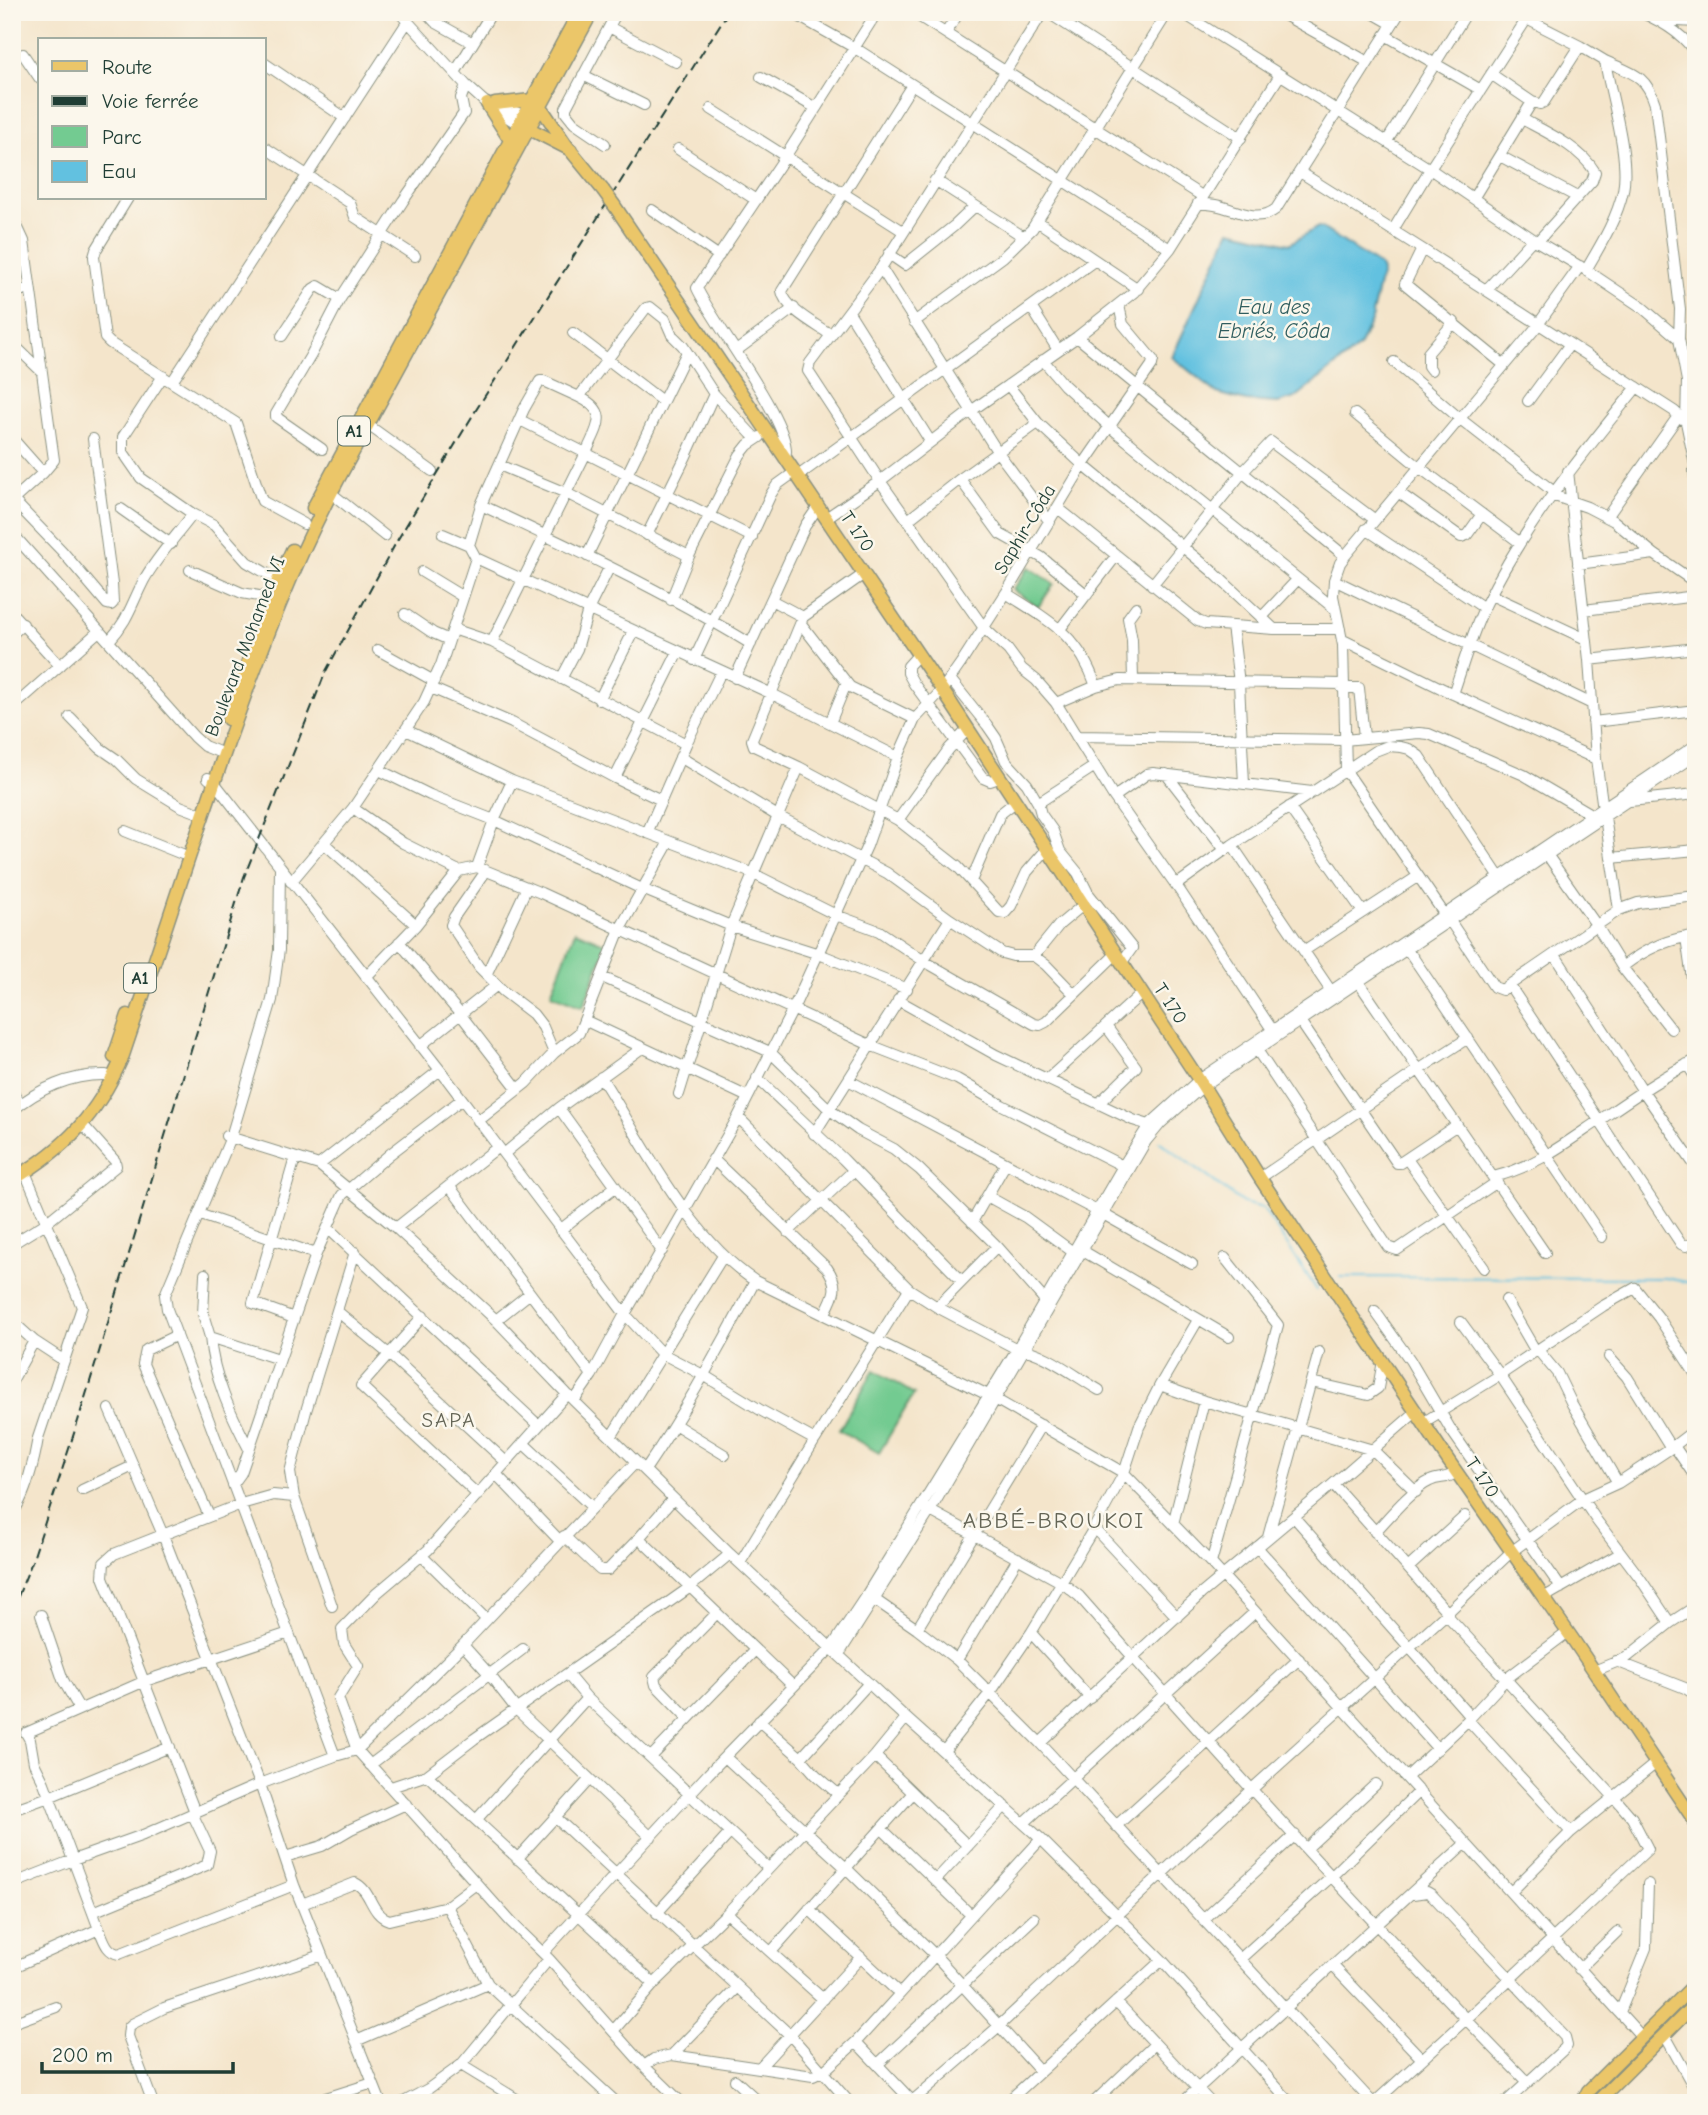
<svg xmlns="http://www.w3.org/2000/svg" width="1708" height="2115" font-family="'Comic Neue',sans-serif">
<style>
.green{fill:#73cb91;stroke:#498462;stroke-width:2}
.water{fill:#62c1e0;stroke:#407f8a;stroke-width:2}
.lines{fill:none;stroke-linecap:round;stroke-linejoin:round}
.stream{stroke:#62c1e0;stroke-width:2}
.minor-casing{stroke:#8a9180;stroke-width:12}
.major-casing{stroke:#8a9180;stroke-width:15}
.minor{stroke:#fff;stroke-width:10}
.major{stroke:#ebc669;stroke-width:12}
.rail{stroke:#1f3d34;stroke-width:2;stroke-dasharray:10 5;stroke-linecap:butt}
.major-bridge-casing{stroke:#8a9180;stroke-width:15;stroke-linecap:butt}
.major-bridge{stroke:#ebc669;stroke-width:12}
.labels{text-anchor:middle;stroke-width:5;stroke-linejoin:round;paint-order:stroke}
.shield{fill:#fbf7ec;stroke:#61756b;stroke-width:2}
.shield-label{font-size:18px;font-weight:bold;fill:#1f3d34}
.street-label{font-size:19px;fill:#1f3d34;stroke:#fbf7ec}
.water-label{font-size:21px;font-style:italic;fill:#305e5f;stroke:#fbf7ec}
.neighbourhood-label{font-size:21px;letter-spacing:2px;fill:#656657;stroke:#fbf7ec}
.quarter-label{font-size:23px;letter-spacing:2px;fill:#656657;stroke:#fbf7ec}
</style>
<rect width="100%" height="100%" fill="#fbf7ec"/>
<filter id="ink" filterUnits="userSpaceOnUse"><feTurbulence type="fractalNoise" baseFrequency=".0143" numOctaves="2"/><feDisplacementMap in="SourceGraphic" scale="14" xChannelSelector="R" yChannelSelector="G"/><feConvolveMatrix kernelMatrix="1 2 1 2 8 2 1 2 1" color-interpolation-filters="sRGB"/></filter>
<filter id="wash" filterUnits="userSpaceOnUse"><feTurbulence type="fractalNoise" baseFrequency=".00686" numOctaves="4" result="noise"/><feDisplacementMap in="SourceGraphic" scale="28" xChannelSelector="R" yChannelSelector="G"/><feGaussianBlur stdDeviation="1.57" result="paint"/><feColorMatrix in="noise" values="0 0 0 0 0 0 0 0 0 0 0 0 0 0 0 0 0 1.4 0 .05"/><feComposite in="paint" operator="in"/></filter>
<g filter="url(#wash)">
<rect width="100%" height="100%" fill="#f4e5cb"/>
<path class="green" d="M1029,567L1054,584L1038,607L1013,590Z
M575,931L607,944L583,1007L551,994Z
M874,1370L914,1394L879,1453L839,1430Z"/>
<path class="water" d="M1318,227L1322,228L1380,266L1382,271L1372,314L1373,317L1359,347L1295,398L1278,403L1246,401L1217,393L1172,357L1230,230L1289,244Z"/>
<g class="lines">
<path class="stream" d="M1159,1141L1243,1203L1263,1208L1317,1290
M1340,1277L1666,1278L1696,1284"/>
</g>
</g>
<g filter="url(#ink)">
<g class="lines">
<g class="minor-casing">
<path id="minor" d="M399,12L466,85L487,104L518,124
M426,12L435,22L473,43
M791,12L855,48L1170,249
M912,12L1202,196
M1043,12L881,268L810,363L808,371L880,481L984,628L1008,650L1022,669L1036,680L1056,703L1114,797L1176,885L1273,1031
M1047,12L1241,138
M1181,12L1430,169L1533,239L1586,270L1643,308L1679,339L1687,381L1686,422
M1279,12L1368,62
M1371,12L1392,24
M1513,12L1580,46L1605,61C1611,98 1630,156 1623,191C1617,219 1600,246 1586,270
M1640,12C1661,21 1685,34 1696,55
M1660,20L1696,22
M609,27L676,62
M946,33L959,12
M1385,35L1481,90
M23,54L40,79
M1605,61C1631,73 1646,74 1655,104L1680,309L1679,339
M264,63L345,118
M456,71L492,12
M1491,74L1532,102
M583,75L644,105
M761,77L816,108
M497,105L523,115
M711,109L903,231
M1522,119C1546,132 1580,147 1595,172L1592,181L1537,242
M1387,141L1467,12
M605,144L574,123L566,113V108L617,12
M264,147L350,203L355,217L415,256
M678,149L756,200
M1500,156L1577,197
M1300,172L1422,249
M935,180L1024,237
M1474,197L1532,102L1540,104L1544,102L1580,46
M128,198L96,250L94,257L105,338L110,343L236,423L262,501L304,524
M1198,203C1204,204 1210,204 1215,205C1237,209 1256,224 1276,209L1400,12
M652,210L719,256
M12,221L18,228L24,241L54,460L43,473L12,501
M1037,221L1138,289
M1393,230L1430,169L1526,20
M889,254L905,265L954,226L975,206
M881,268L997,451L1050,522
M1487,289L1533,239
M12,293L30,288
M1031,307L1058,350
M849,312L930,441
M914,322L1003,257L1032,229L1168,12
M573,333L662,401
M831,335C817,325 784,308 782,291L912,85
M282,336L313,289L318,286L340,299
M1077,337L1345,556
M12,343L42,372
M736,351L794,308
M1043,360L1064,385L1109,426L1335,609
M1394,362L1459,418L1554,492
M1503,364L1405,284L1422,249L1674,411L1686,422L1696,470
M1431,370L1428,366V353L1454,322
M163,376L123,437V452L141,478L193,514L214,525L247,562L278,580
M172,382L408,21
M1008,385L1038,423L1083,465L1212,571L1274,629
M1528,401L1570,344
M1355,414L1419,467L1519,542
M520,420L752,537
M368,425L432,471
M12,438L43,473
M322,449L276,417V414L311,355L340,299L403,201L464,113L461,98L466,85
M785,457C797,430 710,319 697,288L785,157L877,12
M499,465L566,493L689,556
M1694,470L1696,487
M1568,471L1589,660L1596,759L1603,809
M798,476L1094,261
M960,479L1000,534L1041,557L1087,595
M1398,492L1461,537L1467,535L1482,514
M331,493L385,536
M1552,495L1587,507L1614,521L1654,554L1696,583
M12,499L62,551L107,604L111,605L113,603L112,584L93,439
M481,505C573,548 665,592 751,644
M1058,508L1198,621L1206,624L1274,629H1340
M121,509L171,544
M1607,517L1679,415
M826,518L880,481L971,411L1077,337L1134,292L1170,249L1280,75
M908,520L960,479L1038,423
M1366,529L1484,608
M12,533L194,737L204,746L224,754
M443,534L469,545
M647,535L686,456L714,394L756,439
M587,556L687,352
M476,558L770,693L898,757
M1578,564L1654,554
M190,570L242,593L270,598
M422,572L463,597
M1334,580L1592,704
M1152,585L1242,473L1271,442L1374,519
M1006,593C1049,621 1078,634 1096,686
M1491,595L1586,639
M671,600L689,556L740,455L748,445L760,437
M771,600L803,617L864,574
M1584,610L1696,596
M12,613L60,666
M405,614L433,633L449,640
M803,617L752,740L754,746L799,767L898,820L958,867L999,912L1005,913L1011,906L1027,872L1047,849
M1262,617L1298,579
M802,625L850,687L915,719
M1232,626L1239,683L1244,784
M453,629L492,642L686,744
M1060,629L1116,556
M12,634L23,624
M1343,640L1453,694L1596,759
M109,641C129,619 131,605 144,580C156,558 178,534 193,514
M492,642L586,453C597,427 611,412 579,397
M378,650L434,681
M918,655L908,666V673L914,684L983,778L990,781L999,778
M694,660L771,494L777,485L795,472
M1589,660L1696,648
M735,678L805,526L818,507
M561,679L577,649L588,610L609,568
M950,679L987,725L996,738L1006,761L1027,784L1038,803L1095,766
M1133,680L1132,640L1128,618L1136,607
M431,688L512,723L615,778L661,800
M1342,688H1359L1364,737
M1453,694C1463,665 1471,636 1484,608C1523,526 1580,457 1637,387
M599,700L633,632
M1056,703L1096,686L1120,680L1342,684
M12,708L99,631
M70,717L100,748L116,759L136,779L180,806L196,812
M1593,722L1696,710
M830,723L846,684
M406,730L512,781L752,873L836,915L879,931L924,961L1034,1024L1040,1025L1046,1022L1116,954
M1076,736L1344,740L1419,733L1429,734L1524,775L1594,816
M680,757L776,815L887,873L950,919L1002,953L1013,956H1034L1059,925L1083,905
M379,770L430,795L494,820L642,889L731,926L819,954L907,989
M1166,774L1225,850
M208,778L214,782L440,1070L625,1314L661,1353L705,1376L762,1411L815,1440L909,1289
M615,778L678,652
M1114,797L1147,774L1153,773L1312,792
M1630,801L1696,794
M1038,803L1041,814L1053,831L1060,851L1054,860
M1289,807L1363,912
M353,808L403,843L459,871
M1605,817L1619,910
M898,820L949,749L968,729
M125,831L182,854
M647,833L686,744L721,672
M325,844L416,925
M1232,845L1331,991
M1060,851L1078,873L1088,893L1086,896
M1548,856L1597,926L1622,967L1671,1029
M1611,858L1696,850
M280,867L279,950L272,1000L231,1137L165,1295L167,1309L335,1756
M477,867L494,820L512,781
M486,871L454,917L451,925L479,967L503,991L533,1014L543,1027L554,1053
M971,881L1000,814L1015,802
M291,882L353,808L424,702L441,665L476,558L469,545L481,505L524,409L540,381H544L579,397L646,308L650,307L665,319L672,335L683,346L714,394
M1176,885L1232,845L1375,751L1388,746L1401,747L1409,749L1419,756L1500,878
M1088,893L1132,948L1122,962
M1445,915L1346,771L1343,645L1333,596L1334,580L1340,563L1345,556L1534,330L1580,266
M1450,921L1494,987L1502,990L1619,910L1638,903L1696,896
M1686,937L1696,1007
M399,942L461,1015L518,1089
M1305,950L1417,877
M1408,950L1602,1237
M1555,955L1643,1091L1696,1167
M1034,956L1046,965L1074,994
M1622,967C1644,950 1667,938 1696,936
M487,973L527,887
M366,977L416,925L459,871L477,867L541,893L870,1045L957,1079L1002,1105L1123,1166
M602,977L770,1052L830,1110L858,1130L894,1149L919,1169L997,1246L1049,1305
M1359,983L1545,1253
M1510,986L1681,1244L1686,1246L1696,1242
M898,1000L996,1055L1133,1120L1149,1125
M584,1020L748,1097
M1300,1021L1397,1163H1400L1457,1125
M420,1046L497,985
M1257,1050L1388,1247L1397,1250L1497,1182
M1687,1064L1696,1078
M601,1077C644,1145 688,1236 755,1281L988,1395L1124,1473L1211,1563L1642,2037
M757,1078L843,1159L962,1281
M1049,1078L1142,993
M848,1080L1097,1211
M12,1090L20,1104
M679,1094L731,926L799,767
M1099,1103L1136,1067L1106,1026
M559,1108L662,1251
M12,1111C38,1089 71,1074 106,1075
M738,1117L909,1289L937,1307L1017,1349C1039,1348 1078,1378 1099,1390
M478,1121L526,1083L554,1053L579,1033L620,929L669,842
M814,1134L950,919
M226,1136L319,1165L396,1228L496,1320L567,1394L730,1554L906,1718L1041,1839L1162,1960L1291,2103
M505,1153L559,1108L642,1048
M713,1159L827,1268C840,1287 834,1296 824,1315
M1407,1159L1484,1268
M319,1165L440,1070
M1493,1177C1528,1169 1556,1150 1585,1130C1621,1106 1657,1079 1696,1060
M1260,1178L1420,1069L1468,1038
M450,1187L592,1375
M987,1196L1025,1217L1073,1252
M1103,1214L1192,1264
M201,1215L316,1254
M972,1222L1006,1163
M396,1228L498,1147
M329,1229L538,1425
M560,1230L615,1187
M788,1232L854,1170
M12,1244L46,1223L116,1166L115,1161L83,1125
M1083,1251L1229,1337
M205,1274L203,1314L210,1337
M1506,1300L1535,1350
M937,1307L997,1246
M337,1311L390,1355L506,1462
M1375,1311L1410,1360L1451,1430L1561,1588
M423,1316L361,1386L478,1495
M294,1318L253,1303L295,1158
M496,1320L530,1293
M12,1321L34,1341L63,1360
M1461,1322L1500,1375L1603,1306L1635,1288L1659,1318L1696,1375
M177,1335L146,1350L143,1364L209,1516
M1537,1349L1557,1373L1572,1404L1618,1483L1671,1448L1627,1377L1609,1357
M12,1381L34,1341
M1311,1382L1368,1395L1378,1388L1383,1361
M1160,1385L1204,1401L1373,1450L1416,1492
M574,1401L592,1375L625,1314L738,1117L793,1009L867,846L898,757L915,719L942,690L961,663L1006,593L1083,465L1152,365L1153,360L1123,324L1119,305
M109,1409L163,1535L260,1784L294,1885L381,2103
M1424,1422L1500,1375L1597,1521L1640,1578L1670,1623
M676,1425L725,1455
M611,1437L723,1256
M523,1443L592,1507
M1674,1446L1696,1478
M1671,1448L1696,1429
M249,1449C231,1414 213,1377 210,1337L279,1359
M645,1470C686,1410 721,1346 755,1281
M496,1474L560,1541
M233,1484L241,1473L316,1254L342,1195L390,1154L462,1099
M1333,1484L1448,1613
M82,1490L133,1466
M925,1508L1061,1582L1079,1596C1224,1761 1373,1925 1527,2082
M12,1513C25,1499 35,1457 38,1438L82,1307L25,1172
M1294,1517L1471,1717
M1173,1524L1204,1401
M1094,1528L1177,1617
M1375,1532C1389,1517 1412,1489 1430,1481C1440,1476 1447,1480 1457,1472
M564,1536L600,1570H608L639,1538L673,1499
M1268,1537L1319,1352
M639,1538L793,1686
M1257,1547L1438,1749
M422,1556L486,1619
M740,1563L815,1440
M1211,1563L1278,1325L1225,1258
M1408,1568L1465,1516
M871,1597L917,1629L957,1660L1040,1743L1373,2103
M1543,1598L1621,1553
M332,1606L294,1497L290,1472L306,1411L355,1252
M41,1615L63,1680L79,1708
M917,1629L1041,1425
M289,1633L145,1681L26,1733L30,1740L34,1763L44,1783L99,1929C104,1939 106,1952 119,1954L294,1885
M1031,1633L1090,1698
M463,1645L489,1674L517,1710L651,1837
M839,1654L930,1511L1146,1141L1161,1123L1203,1086L1696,755
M957,1660L1018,1558
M1616,1661L1685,1688L1696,1695
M1594,1671L1626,1658L1670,1623L1696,1606
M567,1674L587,1698
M688,1718L656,1685L654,1677L717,1613
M1468,1720L1571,1832
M759,1721L801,1758L869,1683
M1040,1743L1201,1594L1333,1484L1417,1411
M357,1750L338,1698L358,1666L344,1644L342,1629L377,1593L428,1550L567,1394
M357,1750L463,1645L636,1462
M944,1751L990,1693L1031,1633L1094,1528L1124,1473L1139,1427L1160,1385L1198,1320
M875,1756L968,1846
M651,1757L755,1650
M725,1757L846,1868L935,1955L1039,2070
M801,1758L816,1775L838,1794
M370,1765L523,1649
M427,1775L654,1984
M1407,1777L1468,1720L1506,1679L1568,1632
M391,1787L427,1775L474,1739L689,1588L730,1554
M12,1810L49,1797L170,1747
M195,1812L103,1577L104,1563L114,1554L241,1504L273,1495L294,1497
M555,1817L791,2036L850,2103
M476,1820L587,1698L768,1868
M1024,1823L1255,1612
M1116,1826L1299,1659
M882,1829L971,1915
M1307,1848L1376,1784
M285,1857L322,1846L351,1829L406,1804
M517,1859L589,1780
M936,1880L1005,1806
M12,1884L73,1860L143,1835L260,1784L335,1756L357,1750L511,1922L549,1959L644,2066L682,2103
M1511,1892L1571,1832L1656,1763
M1413,1894L1427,1892L1432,1895L1565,2037L1567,2045L1564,2049L1505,2103
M302,1904L355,1883C372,1891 370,1914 389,1920L447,1906L476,1884
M447,1906L488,1984L617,2103
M809,1909L899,1993
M93,1912L207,1865L210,1851L192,1813
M657,1913L730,1833
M727,1913L823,1999
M1203,1920L1295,1835
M771,1952L912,1794
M543,1953L708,1774L832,1647L867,1594L1017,1349L1123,1166L1149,1125L1199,1080L1696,745
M1240,1959L1333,1875L1419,1791
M1333,1966L1422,2059
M12,1968L99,1929
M1579,1969L1617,1932
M1116,2002L1211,2103
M1620,2012L1646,1948L1648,1884
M12,2023L56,2007
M613,2031L654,1984L727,1913L875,1756L906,1718
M1667,2039L1696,2091
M356,2041L488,1984
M856,2042L912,2101
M672,2055L738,1987
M878,2064L1034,1918
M461,2065L523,2103
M644,2066L654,2059L672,2055L813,2076L824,2071L856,2042L1041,1839
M760,2067L861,1957
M735,2080L760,2103
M153,2103L128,2036L129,2027L132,2024L164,2008L322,1955
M310,2103L373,2083
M402,2103L428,2089L461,2065L549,1959
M910,2103L998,2027L1252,1789L1446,1614L1511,1552L1583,1499L1618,1483
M1006,2103L1162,1960
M1093,2103L1155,2044
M1182,2103L1466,1843
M1374,2103L1510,1979L1648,1849L1632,1818L1613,1796L1446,1614"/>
</g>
<g class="major-casing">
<path id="major" d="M487,104L510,140
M495,104L531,100
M540,106L567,146L603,190
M522,125L571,150
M614,205L949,700L1203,1086L1260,1178L1448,1460L1574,1641L1696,1823
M313,508L579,12
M228,719L270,598L292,550
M114,1057L128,1015
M12,1180C66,1148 97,1115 122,1058C158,952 192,846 229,740C262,647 293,564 340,476L592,12
M1582,2103L1588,2091L1696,1983
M1596,2103L1696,2003"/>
</g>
<use href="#minor" class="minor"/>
<use href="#major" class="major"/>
<path class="rail" d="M12,1611L33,1559L78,1421L244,877L326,671L398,539L476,410L728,12"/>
<g class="major-bridge-casing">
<path id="major-bridge" d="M603,190L614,205"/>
</g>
<use href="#major-bridge" class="major-bridge"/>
</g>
</g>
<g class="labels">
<g class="shield">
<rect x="338" y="416.5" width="32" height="29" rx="5"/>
<rect x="124" y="963.5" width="32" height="29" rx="5"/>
</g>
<g class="shield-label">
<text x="354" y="437">A1</text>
<text x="140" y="984">A1</text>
</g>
<g class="street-label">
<text transform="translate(1024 529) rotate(-59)" y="7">Saphir-Côda</text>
<text transform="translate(858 531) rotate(56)" y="7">T 170</text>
<text transform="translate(244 646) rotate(-69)" y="7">Boulevard Mohamed VI</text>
<text transform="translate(1171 1003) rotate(57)" y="7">T 170</text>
<text transform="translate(1483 1477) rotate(56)" y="7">T 170</text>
</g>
<g class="water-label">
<text x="1274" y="314">Eau des<tspan x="1274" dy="24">Ebriés, Côda</tspan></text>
</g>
<g class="neighbourhood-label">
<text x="449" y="1427">SAPA</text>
</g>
<g class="quarter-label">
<text x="1054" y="1528">ABBÉ-BROUKOI</text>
</g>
</g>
<rect width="1708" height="2115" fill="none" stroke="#fbf7ec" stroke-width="42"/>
<rect x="38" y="38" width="228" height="161" fill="#fbf7ec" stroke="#a3ada2" stroke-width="2"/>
<rect x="52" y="61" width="35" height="10" fill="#ebc669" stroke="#a3ada2" stroke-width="2"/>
<text x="102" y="74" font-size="21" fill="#1f3d34">Route</text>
<rect x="52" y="96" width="35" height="10" fill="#1f3d34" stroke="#a3ada2" stroke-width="2"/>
<text x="102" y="108" font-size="21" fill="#1f3d34">Voie ferrée</text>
<rect x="52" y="126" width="35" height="21" fill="#73cb91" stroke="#a3ada2" stroke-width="2"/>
<text x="102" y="144" font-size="21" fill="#1f3d34">Parc</text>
<rect x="52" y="161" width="35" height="21" fill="#62c1e0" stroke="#a3ada2" stroke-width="2"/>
<text x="102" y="178" font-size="21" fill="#1f3d34">Eau</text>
<path d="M42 2062v10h191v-10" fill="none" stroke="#1f3d34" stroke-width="3.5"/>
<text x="52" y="2062" font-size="21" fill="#1f3d34" stroke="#fbf7ec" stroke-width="5" paint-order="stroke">200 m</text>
</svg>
